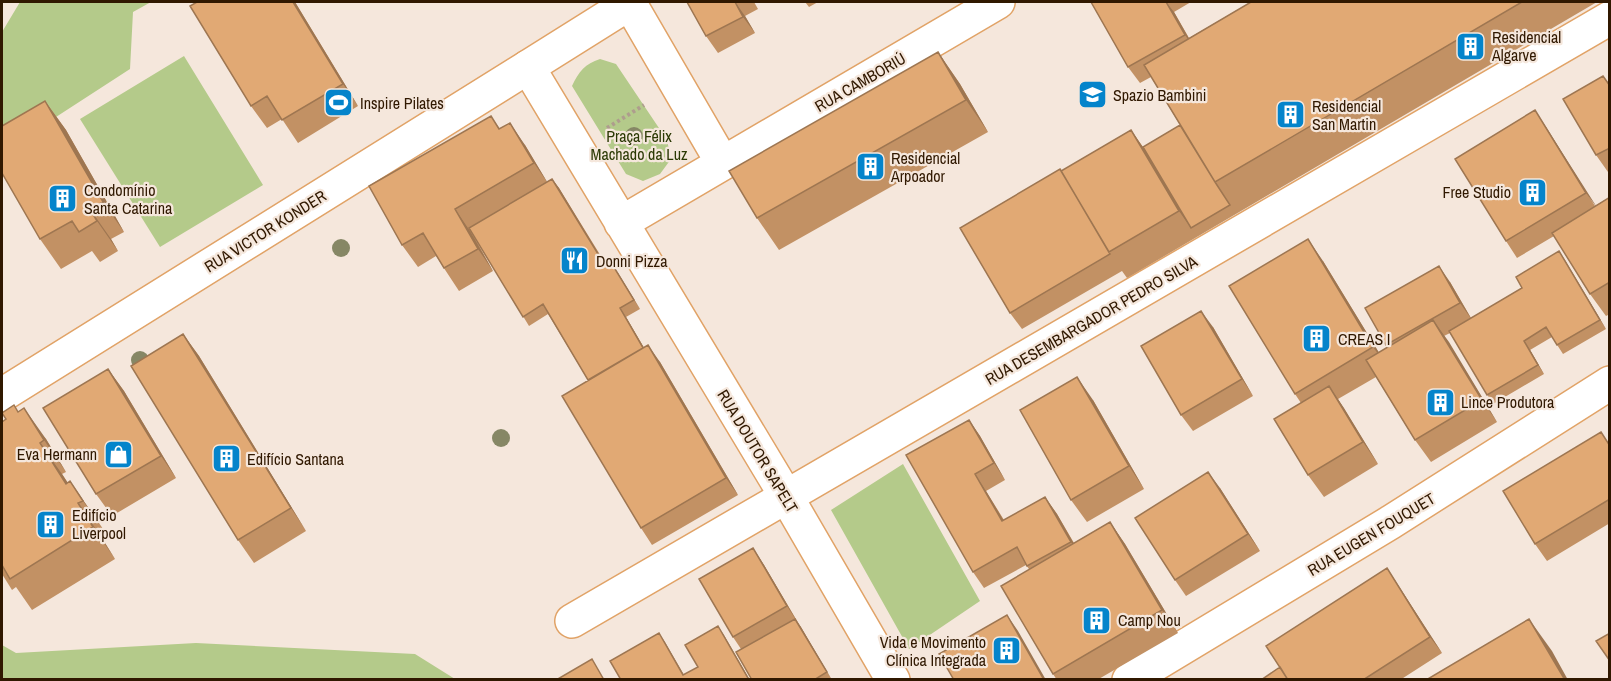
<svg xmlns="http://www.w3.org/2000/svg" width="1611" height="681" font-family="'Archivo Narrow',sans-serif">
<rect width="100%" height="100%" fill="#f5e7dc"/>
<path fill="#b4ca8a" d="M20 2H151L133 12 130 69 2 152V32Z
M184 56 263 185 160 247 80 119Z
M600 59 616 64 667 140 671 159 660 174 643 181 626 174 572 86C579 71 585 64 600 59Z
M903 464 980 601 909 649 831 510Z
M196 643 415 654 455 679H2V645L16 653Z"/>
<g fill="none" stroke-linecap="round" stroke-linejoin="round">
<defs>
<path id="minor" d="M2 395 528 67
M572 621 1610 18
M1129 680 1391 522 1610 383"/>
<path id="tertiary" d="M629 2 722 162
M630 3 528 67 786 496 893 680
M621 223 998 2"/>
</defs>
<use href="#minor" stroke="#e1a367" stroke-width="36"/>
<use href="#tertiary" stroke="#e1a367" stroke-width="36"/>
<path stroke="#ae9d8d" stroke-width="4" stroke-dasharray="3 3" stroke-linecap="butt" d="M607 128 644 105"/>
<use href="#minor" stroke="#fff" stroke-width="33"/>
<use href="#tertiary" stroke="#fff" stroke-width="33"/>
</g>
<g fill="#868765">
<circle cx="634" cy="136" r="9"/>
<circle cx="341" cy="248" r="9"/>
<circle cx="140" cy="360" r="9"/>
<circle cx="501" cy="438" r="9"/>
</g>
<path fill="#c29164" d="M295 2 358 106 298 143 282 119 267 128 251 106Z
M687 2H754L758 9 745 16 755 33 718 53 706 36Z
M805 2H818L809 7Z
M1091 2H1191L1174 12 1189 38 1251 2H1597L1127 278 1122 271 1022 329 1010 313 1062 171 1131 130 1143 147 1180 125 1151 77 1140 83 1128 67Z
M938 52 960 84 988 132 779 250 757 218Z
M1603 76 1610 85V171L1608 172 1596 155Z
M45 101 66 130 124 232 111 239 118 251 100 262 92 251 61 269 40 239Z
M491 116 500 129 525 145 547 182 552 179 559 188 607 266 618 273 640 309 626 317 644 348 660 362 738 495 652 545 641 528 588 380 548 314 529 326 471 231 493 271 459 291 436 256 418 267 402 245Z
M1546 127 1595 206 1610 197V314L1606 316 1590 294 1554 236 1517 258 1506 241Z
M1559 251 1606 329 1563 354 1552 337 1530 350 1544 374 1493 404 1450 333 1444 336 1497 422 1431 462 1415 440 1376 377 1338 399 1378 464 1324 497 1308 475 1301 403 1295 394 1323 261 1379 353 1388 347 1365 308 1450 282 1471 318 1522 288Z
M1213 327 1253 396 1193 431 1181 415Z
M183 334 199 356 306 531 254 563 238 540Z
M108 369 124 391 176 478 112 516 96 494Z
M1093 400 1144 489 1087 522 1071 500Z
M18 411 46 439 66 472 62 474 68 483 70 481 105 532 100 535 115 559 32 610 16 587 12 590 2 574V422Z
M969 420 980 436 1005 480 986 491 1004 520 1045 497 1057 514 1074 543 1110 522 1125 544 1178 633 1097 680H1057L1053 674 1029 569 1026 565 984 588 973 572Z
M1610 445V523L1547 561 1535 544Z
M1220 488 1260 551 1186 596 1175 580Z
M753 548 764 565 832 680H752L741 649 733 637Z
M1387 568 1442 653 1400 680H1261L1280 667Z"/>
<path fill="#9e7651" d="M293 2H295L358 106 343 84Z
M735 2 745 16 755 33 743 17Z
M1166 2 1174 12 1196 51 1185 35Z
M938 52 960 84 988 132 966 100Z
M45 101 66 130 124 232 103 202Z
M1535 110 1546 127 1598 209 1586 193Z
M510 123 525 145 549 185 534 163Z
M1131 130 1149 156 1191 228 1179 211Z
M552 179 559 188 612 276 606 267Z
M90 209 111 239 118 251 97 221Z
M455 209 470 231 493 271 478 249Z
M1308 239 1323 261 1389 369 1373 347Z
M1559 251 1565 260 1606 329 1600 320Z
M612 264 618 273 640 309 634 300Z
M1439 266 1450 282 1472 320 1460 303Z
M620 308 626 317 653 363 647 354Z
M1201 311 1213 327 1253 396 1242 379Z
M1433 320 1449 342 1497 422 1482 400Z
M183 334 199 356 306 531 291 508Z
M1524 341 1530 350 1544 374 1538 365Z
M648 345 660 362 738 495 726 478Z
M108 369 124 391 176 478 161 456Z
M1077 377 1093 400 1144 489 1129 466Z
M1329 386 1344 408 1378 464 1363 442Z
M24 408 46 439 66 472 44 440Z
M969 420 980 436 1005 480 994 463Z
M40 443 62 474 80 502 66 484Z
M1208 472 1220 488 1260 551 1248 534Z
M975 474 986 491 1014 538 1002 521Z
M70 481 92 513 105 532 83 501Z
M1045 497 1057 514 1082 558 1071 542Z
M78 503 100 535 115 559 93 527Z
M1110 522 1125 544 1178 633 1162 610Z
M753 548 764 565 798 623 787 606Z
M1387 568 1442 653 1430 637Z
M1007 615 1018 631 1046 680H1044Z
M795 619 801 627 832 680 827 672Z
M1529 619 1552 651 1568 680H1565Z
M718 626 724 635 750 680H749Z
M659 633 665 642 687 680H686Z"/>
<path fill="#e1a974" stroke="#9e7651" stroke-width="1.5" d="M197 2H293L343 84 282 120 267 96 251 106 190 6Z
M687 2H735L743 17 706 36Z
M1091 2H1166L1185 35 1128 67Z
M1251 2H1522L1215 182 1144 65Z
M938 52 966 100 757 218 729 171Z
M1603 76 1610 86V148L1596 155 1563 99Z
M45 101 103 202 90 209 97 221 79 232 72 221 40 239 2 173V126Z
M1535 110 1586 193 1506 241 1455 159Z
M491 116 499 129 510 123 534 163 455 209 478 249 444 268 423 233 402 245 369 186Z
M1180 125 1215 182 1230 205 1191 228 1143 147Z
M1131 130 1179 211 1109 252 1061 171Z
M1060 169 1110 254 1010 313 960 228Z
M552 179 606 267 612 264 634 300 620 308 643 348 588 380 543 304 523 317 469 228Z
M1610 197V282L1590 294 1552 233Z
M1308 239 1373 347 1295 394 1229 286Z
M1559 251 1600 320 1557 345 1546 327 1524 341 1538 365 1487 395 1449 331 1522 288 1516 277Z
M1439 266 1460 303 1386 345 1365 308Z
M1201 311 1242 379 1181 415 1141 346Z
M1433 320 1482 400 1415 440 1366 360Z
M183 334 291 508 238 540 131 366Z
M648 345 726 478 641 528 562 396Z
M108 369 161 456 96 494 43 408Z
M1077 377 1129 466 1071 500 1020 410Z
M1329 386 1363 442 1308 475 1274 419Z
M14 405 18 412 24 408 44 440 40 443 66 484 70 481 83 501 78 503 93 527 10 579 2 565V422L6 419 2 413Z
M969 420 994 463 975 474 1002 521 1045 497 1071 542 1027 566 1017 547 973 572 906 455Z
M1601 432 1610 446V499L1535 544 1503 491Z
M1208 472 1248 534 1175 580 1135 518Z
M1110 522 1162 610 1053 674 1001 586Z
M753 548 787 606 733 637 699 579Z
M1387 568 1430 637 1363 680H1288L1266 646Z
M1007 615 1044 680H954L939 654Z
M795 619 827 672 814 680H752L736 652Z
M1529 619 1565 680H1426Z
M718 626 749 680H621L610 661 659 633 683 675 698 667 685 645Z
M1610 633V661L1596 641Z
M592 659 604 680H556Z
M1280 667 1288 680H1261Z"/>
<defs>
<symbol id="building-square" viewBox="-11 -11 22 22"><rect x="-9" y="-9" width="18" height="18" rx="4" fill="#0484cb" stroke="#f5e7dc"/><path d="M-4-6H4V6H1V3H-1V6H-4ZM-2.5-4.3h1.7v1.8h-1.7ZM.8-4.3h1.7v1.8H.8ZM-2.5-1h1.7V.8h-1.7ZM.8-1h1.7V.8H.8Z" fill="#fff"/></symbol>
<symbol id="school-square" viewBox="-11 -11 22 22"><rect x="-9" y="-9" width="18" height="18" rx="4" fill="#0484cb" stroke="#f5e7dc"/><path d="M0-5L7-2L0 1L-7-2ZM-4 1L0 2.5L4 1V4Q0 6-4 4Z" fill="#fff"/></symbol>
<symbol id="stadium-square" viewBox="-11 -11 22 22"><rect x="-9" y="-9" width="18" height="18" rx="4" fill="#0484cb" stroke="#f5e7dc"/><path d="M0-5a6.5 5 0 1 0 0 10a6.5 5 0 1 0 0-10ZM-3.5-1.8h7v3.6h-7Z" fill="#fff"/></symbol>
<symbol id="restaurant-square" viewBox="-11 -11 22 22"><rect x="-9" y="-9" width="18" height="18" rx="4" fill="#0484cb" stroke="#f5e7dc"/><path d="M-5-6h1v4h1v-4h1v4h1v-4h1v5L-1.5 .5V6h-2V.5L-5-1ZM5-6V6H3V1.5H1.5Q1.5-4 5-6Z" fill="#fff"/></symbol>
<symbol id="shop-square" viewBox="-11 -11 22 22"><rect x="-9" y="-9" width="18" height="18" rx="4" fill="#0484cb" stroke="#f5e7dc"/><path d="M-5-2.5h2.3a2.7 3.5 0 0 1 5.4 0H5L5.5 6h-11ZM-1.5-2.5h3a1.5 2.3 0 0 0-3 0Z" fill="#fff"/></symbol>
</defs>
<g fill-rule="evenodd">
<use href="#building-square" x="1454" y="30" width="33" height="33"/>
<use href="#school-square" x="1076" y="78" width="33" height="33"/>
<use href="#stadium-square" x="322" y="86" width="33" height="33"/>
<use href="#building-square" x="1274" y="98" width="33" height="33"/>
<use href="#building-square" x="854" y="150" width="33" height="33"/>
<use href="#building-square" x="1516" y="176" width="33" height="33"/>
<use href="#building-square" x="46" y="182" width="33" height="33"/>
<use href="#restaurant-square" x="558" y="244" width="33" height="33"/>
<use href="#building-square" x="1300" y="322" width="33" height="33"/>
<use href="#building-square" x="1424" y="386" width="33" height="33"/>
<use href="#shop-square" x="102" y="438" width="33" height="33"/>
<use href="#building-square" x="210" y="442" width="33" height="33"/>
<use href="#building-square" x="34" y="508" width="33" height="33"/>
<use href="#building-square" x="1080" y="604" width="33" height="33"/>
<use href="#building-square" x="990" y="634" width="33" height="33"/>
</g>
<g text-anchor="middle" stroke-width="4.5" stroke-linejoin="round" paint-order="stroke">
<g font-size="16" fill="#301800" stroke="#f5e7dc" text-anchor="start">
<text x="1492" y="43">Residencial<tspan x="1492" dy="18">Algarve</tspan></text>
<text x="1113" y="101">Spazio Bambini</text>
<text x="360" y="109">Inspire Pilates</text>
<text x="1312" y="112">Residencial<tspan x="1312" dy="18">San Martin</tspan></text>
<text x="891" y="164">Residencial<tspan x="891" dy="18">Arpoador</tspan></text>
<text x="84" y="196">Condomínio<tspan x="84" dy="18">Santa Catarina</tspan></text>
<text x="1511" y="198" text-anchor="end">Free Studio</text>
<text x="596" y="267">Donni Pizza</text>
<text x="1338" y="345">CREAS I</text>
<text x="1461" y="408">Lince Produtora</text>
<text x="97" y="460" text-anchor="end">Eva Hermann</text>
<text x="247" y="465">Edifício Santana</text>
<text x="72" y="521">Edifício<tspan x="72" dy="18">Liverpool</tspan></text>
<text x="1118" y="626">Camp Nou</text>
<text x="986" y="648" text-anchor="end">Vida e Movimento<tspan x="986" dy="18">Clínica Integrada</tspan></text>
</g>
<g font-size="16" fill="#301800" stroke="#f5e7dc">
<text transform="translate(860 82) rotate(-30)" y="6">RUA CAMBORIÚ</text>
<text transform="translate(265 231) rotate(-32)" y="6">RUA VICTOR KONDER</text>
<text transform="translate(1091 320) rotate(-30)" y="6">RUA DESEMBARGADOR PEDRO SILVA</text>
<text transform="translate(758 451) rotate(59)" y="6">RUA DOUTOR SAPELT</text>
<text transform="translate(1371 534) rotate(-31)" y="6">RUA EUGEN FOUQUET</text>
</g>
<g font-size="16" fill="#2b3904" stroke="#f5e7dc">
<text x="639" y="142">Praça Félix<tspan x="639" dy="18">Machado da Luz</tspan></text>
</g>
</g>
<rect width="1611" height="681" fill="none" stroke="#301800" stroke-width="6"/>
</svg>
